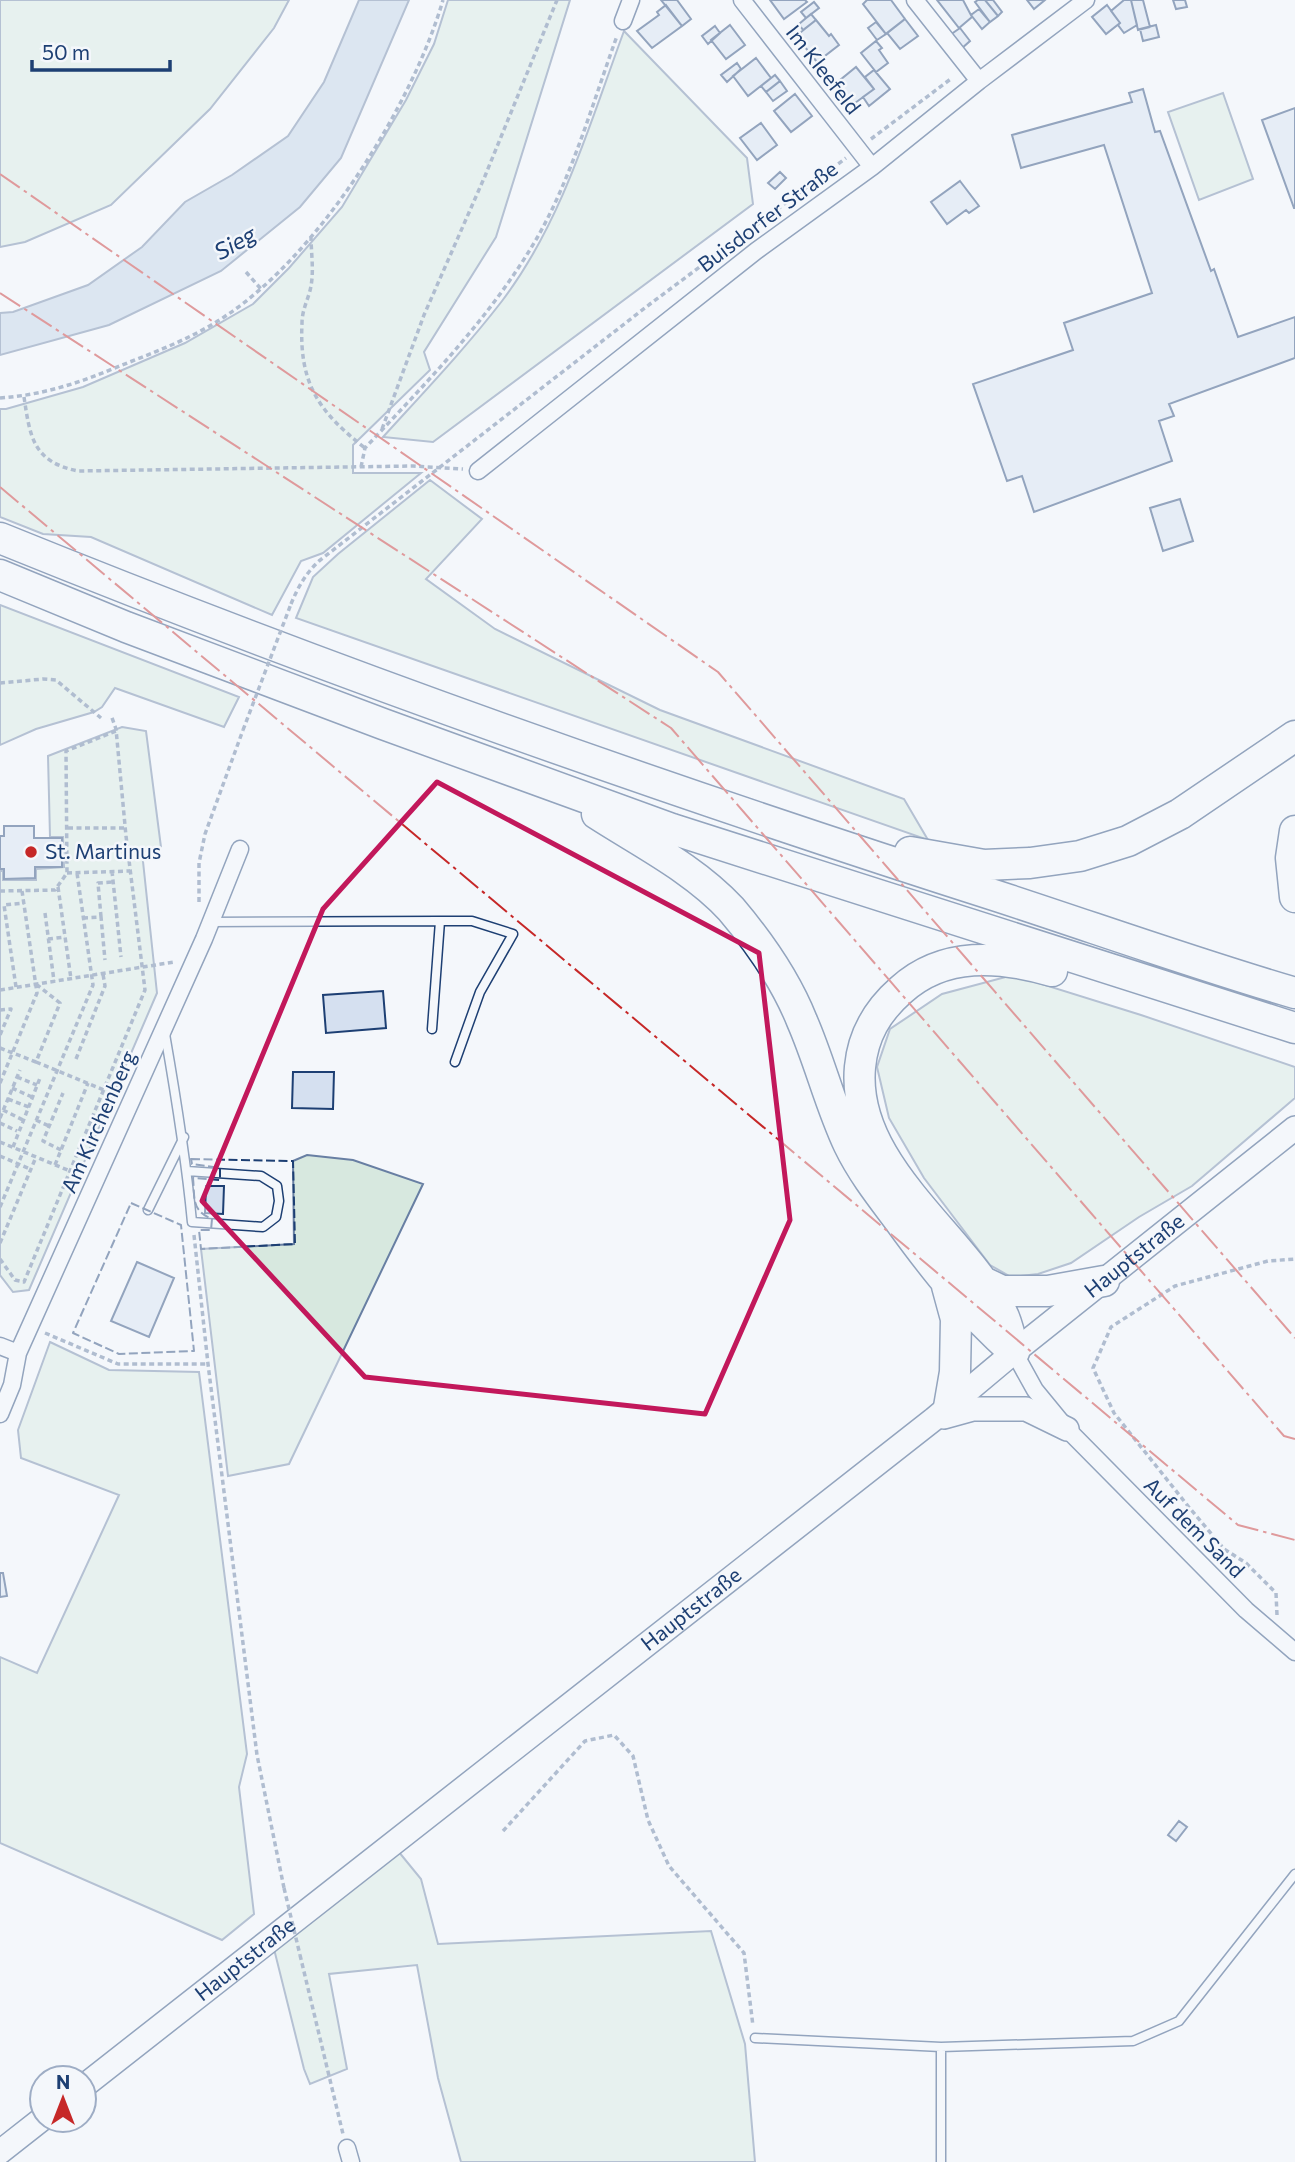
<svg xmlns="http://www.w3.org/2000/svg" width="1295" height="2162" font-family="Commissioner,sans-serif">
<rect width="100%" height="100%" fill="#f4f7fb"/>
<path fill="#d7e8df" stroke="#687fa3" stroke-width="2" d="M0 0H289L274 28 210 109 111 205 25 242 0 247Z
M448 0H570L496 237 424 352 430 370 353 445V473H421L323 553 301 561 272 615 91 537 43 534 0 517V409H6L83 387 185 343 253 304 289 268 342 207 406 100 434 44Z
M624 31 747 158 753 204 433 442 383 437C423 393 465 349 502 301 562 222 590 123 624 31Z
M1223 93 1253 179 1199 200 1168 112Z
M430 480 482 519 426 579 495 629 660 710 904 799 928 840 296 618 313 577 338 554Z
M0 605 239 697 224 727 115 688 102 707 94 712 36 729 0 745Z
M122 727 146 731 161 847 142 852 157 993 29 1290 13 1292 0 1275V871H3V880H36V869L64 867 63 837H50L48 756Z
M1013 975 1141 1015 1295 1067V1098L1192 1186 1139 1217 1071 1263 1038 1274 1011 1277 990 1265 924 1178 889 1118 877 1067 890 1029 942 994Z
M307 1155 353 1160 423 1184 289 1464 228 1476 201 1249 294 1244 293 1161Z
M50 1342 109 1370 199 1372 247 1754 239 1787 254 1914 222 1940 0 1843V1657L37 1673 119 1495 21 1458 18 1430Z
M394 1846 421 1879 438 1944 711 1931 745 2044 755 2162H461L438 2078 417 1965 329 1974 347 2069 310 2084 304 2069 272 1941Z"/>
<path fill="#bed0e5" stroke="#687fa3" stroke-width="2" d="M359 0H409L341 158 300 207 221 271 109 325 0 355V313L13 312 88 285 142 247 185 202 232 175 288 136 324 82Z"/>
<path fill="#d5e0f0" stroke="#1d3f73" stroke-width="2" d="M661 0H677L691 19 682 26Z
M770 0H805L807 2 784 19Z
M867 0H891L905 19 886 34 863 4Z
M937 0H963L972 17 959 28Z
M978 0H985L998 16 990 22 975 2Z
M985 0H993L1002 12 998 16Z
M1027 0H1045L1034 9Z
M1124 0H1131L1137 25 1124 33 1118 25 1120 23 1111 11Z
M1131 0H1143L1150 27 1138 30Z
M1173 0H1185L1187 7 1176 9Z
M814 2 819 8 806 18 801 12Z
M666 5 682 26 652 48 637 31 659 15 657 12Z
M1107 5 1120 23 1106 34 1092 17Z
M979 9 990 22 982 29 971 15Z
M811 14 816 20 803 30 799 24Z
M905 19 918 36 900 49 887 33Z
M816 20 829 36 831 34 839 45 817 62 796 36Z
M876 22 886 34 877 40 868 28Z
M730 25 745 45 726 59 711 40Z
M1156 25 1159 37 1143 41 1140 29Z
M715 26 720 33 708 44 702 36Z
M960 28 970 41 961 49 950 35Z
M876 41 882 48 879 50 888 63 876 72 861 53Z
M756 58 771 78 748 96 733 76Z
M737 63 741 69 727 82 721 75Z
M856 67 874 89 851 106 834 85Z
M874 70 890 89 869 106 863 97 874 89 865 77Z
M775 75 780 81 766 92 761 86Z
M780 81 787 91 773 101 766 92Z
M1143 89 1155 132 1160 131 1211 271 1214 269 1238 337 1295 317V358L1169 404 1174 416 1159 421 1172 461 1034 512 1022 476 1007 481 973 384 1073 350 1064 323 1152 293 1104 145 1021 168 1012 135 1132 102 1129 93Z
M795 94 812 116 791 132 774 111Z
M1295 108V208H1294L1262 120Z
M761 123 777 145 757 160 740 138Z
M780 172 786 178 775 189 768 183Z
M960 181 979 206 969 213 966 210 947 224 931 202Z
M1180 499 1193 541 1163 551 1150 508Z
M4 826H34V838H62V867H35V878L4 879V869H0V836H4Z
M383 991 386 1028 326 1033 323 995Z
M293 1072H334L333 1109 292 1108Z
M206 1186H224L223 1214 205 1213Z
M137 1262 174 1278 149 1337 111 1321Z
M0 1573H3L7 1596 0 1597Z
M1179 1821 1187 1827 1176 1841 1168 1835Z"/>
<g fill="none" stroke-linecap="round" stroke-linejoin="round">
<defs>
<path id="lane" d="M440 921H472L513 934 480 992 455 1062
M210 922 440 921 432 1029
M165 1034C176 1097 186 1159 192 1222L263 1227 276 1217 279 1201 277 1186 261 1176 187 1171
M148 1210 184 1137
M755 2038 941 2047
M941 2162V2047L1133 2041 1179 2021 1295 1874"/>
<path id="street" d="M742 0 872 167
M915 0 979 81
M623 21 631 0
M478 471 756 251 872 167 979 81 1086 0
M0 1346 18 1353
M1014 1352 1035 1390 1067 1429 1246 1610 1295 1652
M0 1414 12 1385 18 1353 204 939 240 849
M347 2148 351 2162"/>
<g id="secondary">
<path d="M944 1417 973 1409H1026L1067 1429"/>
<path id="s1" d="M84 2086 934 1419 1014 1352 1295 1128"/>
<path d="M0 2152 42 2119"/>
</g>
<path id="highway" d="M0 538C328 671 662 789 1000 897 1098 929 1196 964 1295 993
M0 575 126 627 383 724 672 829 1295 1028
M597 814C642 843 694 869 731 909 759 942 786 981 802 1021 820 1062 830 1105 849 1145 862 1172 881 1196 899 1220 936 1271 967 1310 1014 1352
M1295 831 1291 858 1295 897
M910 852 984 865 1030 863 1080 856 1128 841 1180 814 1295 736
M979 1280 1002 1291H1048L1104 1281
M947 1286 956 1319 955 1372 949 1407
M1014 1352C1010 1339 1008 1323 1001 1311 960 1233 851 1164 860 1067 863 1035 877 1011 901 990 944 951 1000 956 1052 971"/>
</defs>
<use href="#lane" stroke="#1d3f73" stroke-width="11"/>
<use href="#street" stroke="#1d3f73" stroke-width="19"/>
<use href="#secondary" stroke="#1d3f73" stroke-width="26"/>
<use href="#highway" stroke="#1d3f73" stroke-width="33"/>
<path stroke="#5e769c" stroke-width="3.5" stroke-dasharray="5 3.5" stroke-linecap="butt" d="M871 139 952 78
M311 236C311 252 314 270 311 286 309 298 302 309 302 323 299 384 319 412 365 448
M246 272 261 289
M24 397C30 437 33 462 78 471L413 466 463 469
M0 398C44 395 82 382 122 365 158 351 195 337 227 315 320 253 412 106 443 0
M382 429 424 315 485 176 557 0
M361 467 365 448C427 382 491 317 537 238 572 177 593 102 617 36
M291 604C298 587 306 573 319 561L650 304 846 158
M0 683 43 679 56 680 101 718
M68 828H125
M112 871 121 957
M67 873 130 871
M58 887 71 979
M0 891 55 890 67 873 66 751 116 731
M199 902V863L205 834 243 730
M45 913 54 981
M101 917 98 883 113 882
M83 918 101 917 105 960
M48 939 65 937
M16 987 4 905 24 903
M0 990 174 962
M0 1010 11 1009 0 1035
M0 1048 36 1062 60 1003 36 984
M76 1059 105 986 103 974
M36 1062 104 1090
M17 1077 37 1085
M0 1083 37 993 22 891
M12 1088 32 1097
M8 1099 29 1107
M3 1110 23 1120
M0 1118 20 1070
M36 1120 49 1126
M0 1123 17 1131
M0 1142 70 1171
M13 1147 40 1078
M61 1150 43 1141 63 1093
M0 1156 30 1169
M55 1165 88 1083
M0 1207 93 985 77 873
M194 1235 208 1364 257 1755 284 1888
M0 1243 36 1157
M0 1259 15 1280 24 1282 145 990 126 836 116 729 111 715
M45 1333 118 1364H208
M1277 1615 1276 1593 1246 1563 1224 1549 1188 1506 1114 1413 1093 1368 1111 1327 1175 1286 1268 1261 1295 1259
M503 1831 585 1741 614 1735 633 1756 648 1820 669 1866 744 1953 753 2026
M300 1955 343 2134"/>
<use href="#lane" stroke="#f4f7fb" stroke-width="8"/>
<use href="#street" stroke="#f4f7fb" stroke-width="16"/>
<use href="#secondary" stroke="#f4f7fb" stroke-width="23"/>
<use href="#highway" stroke="#f4f7fb" stroke-width="30"/>
<path stroke="#5e769c" stroke-width="3.5" stroke-dasharray="5 3.5" stroke-linecap="butt" d="M243 730 291 604
M284 1888 300 1955"/>
<path stroke="#1d3f73" stroke-width="2" stroke-dasharray="9 3.5" stroke-linecap="butt" d="M191 1159 293 1161 295 1244 201 1249 199 1230H211L212 1219C191 1210 195 1199 193 1178L220 1180V1168L192 1164Z
M131 1203 181 1225 194 1351 119 1354 73 1333Z"/>
<path stroke="#c62828" stroke-width="2" stroke-dasharray="24 5 3.5 5" stroke-linecap="butt" d="M0 174 718 672 1295 1338
M0 293 671 728 1284 1436 1295 1439
M0 487 1238 1525 1295 1540"/>
</g>
<path d="M0 0H1295V2162H0ZM437 782 759 953 790 1220 705 1414 365 1377 202 1201 323 909Z" fill="#f4f7fb" fill-opacity=".55" fill-rule="evenodd"/>
<path fill="none" stroke="#c2185b" stroke-width="5" stroke-linejoin="round" d="M437 782 759 953 790 1220 705 1414 365 1377 202 1201 323 909Z"/>
<circle fill="#c62828" stroke="#f4f7fb" stroke-width="2.5" cx="31" cy="852" r="7"/>
<g text-anchor="middle" stroke-width="5" stroke-linejoin="round" paint-order="stroke">
<g font-size="21" fill="#1d3f73" stroke="#f4f7fb">
<text transform="translate(823 70) rotate(52)" y="7">Im Kleefeld</text>
<text transform="translate(768 217) rotate(-37)" y="7">Buisdorfer Straße</text>
<text transform="translate(99 1122) rotate(-66)" y="7">Am Kirchenberg</text>
<text dy="7" stroke="none"><textPath href="#s1" startOffset="1339">Hauptstraße</textPath></text>
<text transform="translate(1194 1528) rotate(45)" y="7">Auf dem Sand</text>
<text dy="7" stroke="none"><textPath href="#s1" startOffset="772">Hauptstraße</textPath></text>
<text dy="7" stroke="none"><textPath href="#s1" startOffset="205">Hauptstraße</textPath></text>
</g>
<g font-size="21" fill="#1d3f73" stroke="#f4f7fb" text-anchor="start">
<text x="45" y="859">St. Martinus</text>
</g>
<g font-size="23" font-style="italic" fill="#1d3f73" stroke="#f4f7fb">
<text transform="translate(235 243) rotate(-30)" y="8">Sieg</text>
</g>
</g>
<g transform="translate(63 2099)"><circle r="33" fill="#f4f7fb" stroke="#9eadc5" stroke-width="2"/>
<path d="M0-5L12 26L0 18L-12 26Z" fill="#c62828"/>
<text y="-10" font-size="19" font-weight="bold" text-anchor="middle" fill="#1d3f73">N</text>
</g>
<path d="M32 60v10h138v-10" fill="none" stroke="#1d3f73" stroke-width="3.5"/>
<text x="42" y="60" font-size="21" fill="#1d3f73" stroke="#f4f7fb" stroke-width="5" paint-order="stroke">50 m</text>
</svg>
